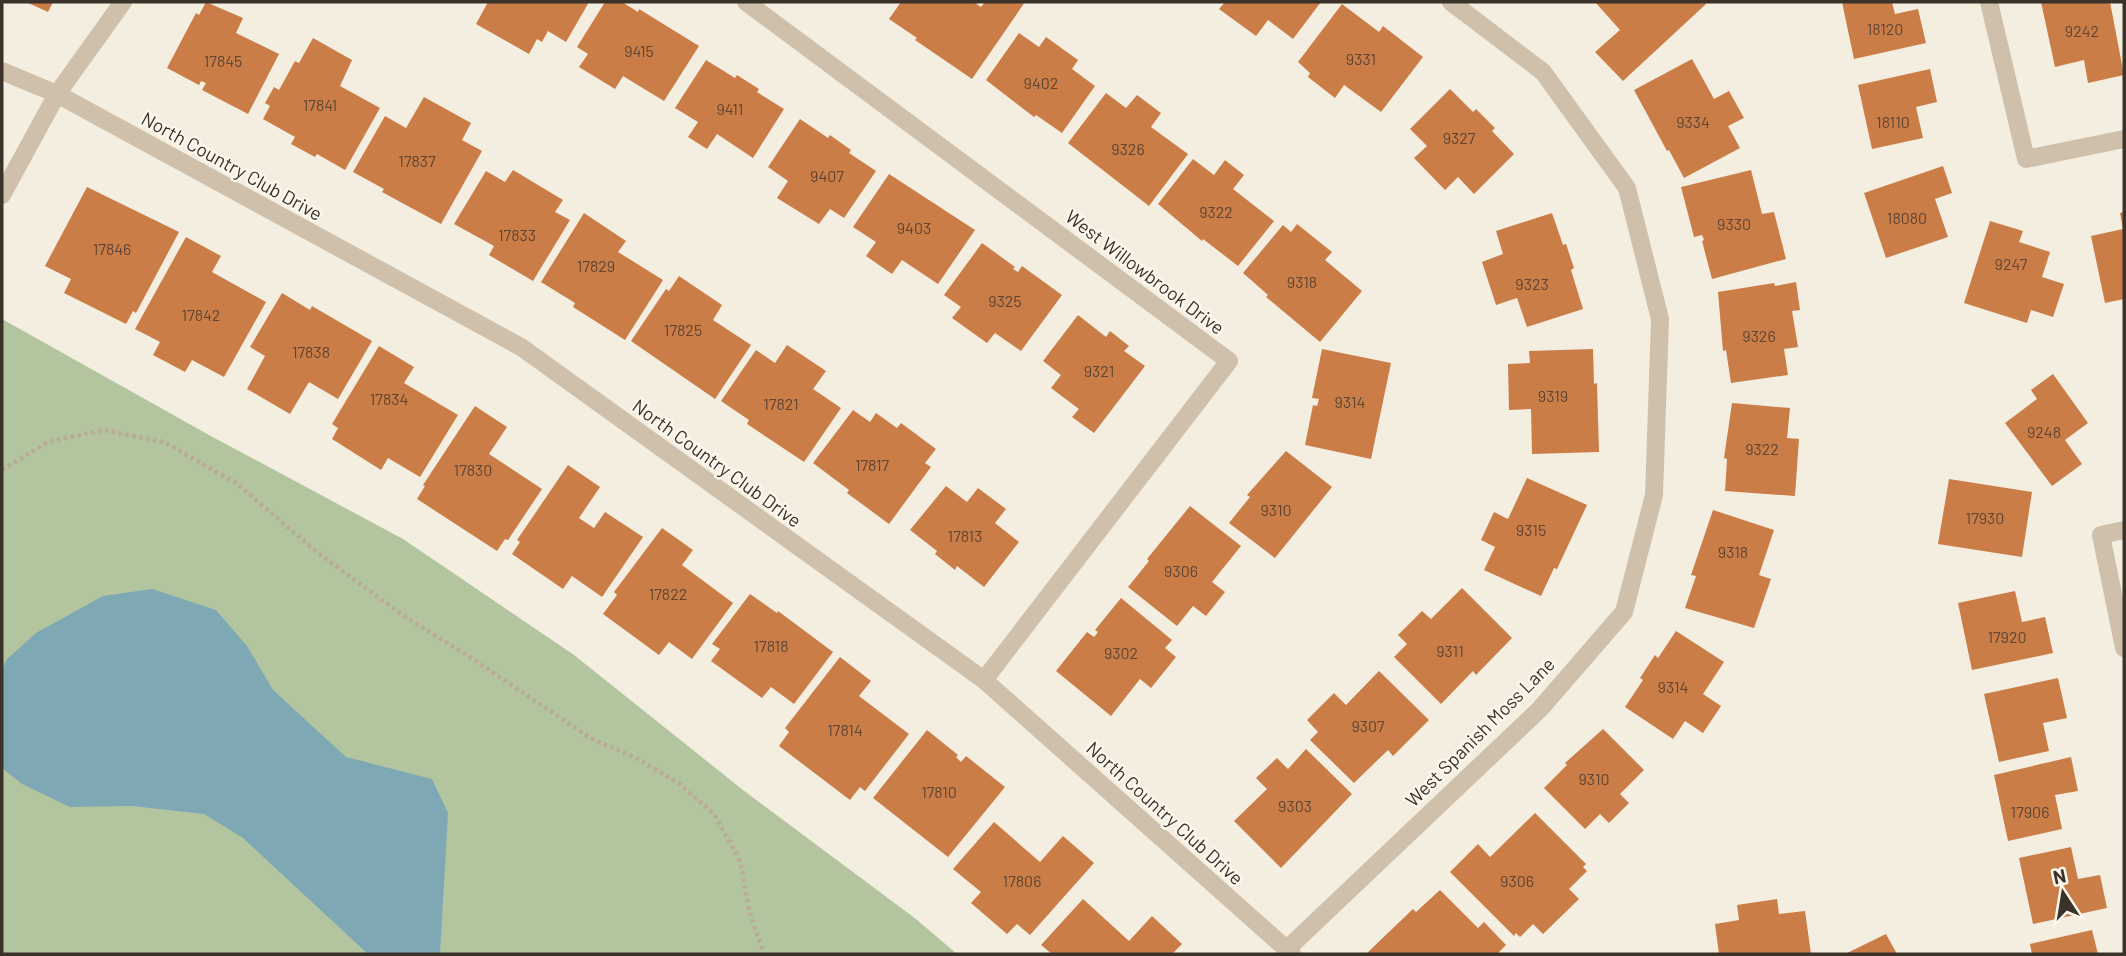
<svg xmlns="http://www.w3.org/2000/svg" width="2126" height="956" font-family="Barlow,sans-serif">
<rect width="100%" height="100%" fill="#f4eee0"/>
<path fill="#b2c59f" d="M2 319 209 435 403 539 574 655 743 790 916 919 957 954H2Z"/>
<path fill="#7ea8b3" d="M152 589 216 610 247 646 273 690 346 757 432 779 448 813 440 954H368L243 838 204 814 132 806 70 807 22 784 2 768V670L6 660 36 633 103 596Z"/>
<path fill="#cb7d48" d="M26 2H53L48 12Z
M206 2 243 18 236 33 279 54 248 114 202 90 206 83 201 81 199 85 167 68 196 13 199 15Z
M488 2H589L566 42 548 31 542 42 537 39 529 54 476 24Z
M605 2H622L638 12 639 9 699 46 664 101 623 76 615 89 579 67 588 54 577 47Z
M901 2H974L981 7 985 2H1025L972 79 915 40 917 38 889 19Z
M1225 2H1321L1293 39 1268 20 1256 36 1219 9Z
M1595 2H1704L1706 4 1623 81 1595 52 1620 30Z
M1842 2H1892L1895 14 1918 9 1926 43 1854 59Z
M2041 2H2110L2124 75 2088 83 2084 60 2055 67Z
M1342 4 1379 32 1383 26 1423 57 1381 112 1344 85 1335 98 1308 77 1310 73 1298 62Z
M1019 33 1039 47 1046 37 1078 60 1072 69 1095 86 1062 133 1036 115 1034 117 986 80Z
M313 38 352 60 340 86 380 108 345 170 317 154 315 157 291 144 295 137 263 119 270 106 265 103 274 87 279 90 295 61 299 63Z
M1692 59 1714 99 1729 91 1744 118 1728 126 1740 148 1684 178 1669 150 1667 151 1634 90Z
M706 60 735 78 737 75 759 89 757 92 784 109 753 158 717 134 707 149 688 137 698 122 675 108Z
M1930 69 1937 102 1916 107 1923 138 1872 149 1858 85Z
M1450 89 1473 112 1476 109 1495 128 1492 131 1514 154 1474 194 1458 177 1445 190 1414 158 1427 146 1410 129Z
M1106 93 1126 108 1137 95 1161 113 1151 127 1188 154 1149 206 1068 143Z
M424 97 471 123 462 140 482 151 441 224 382 192 384 189 353 172 385 116 406 128Z
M800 119 828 138 830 135 851 150 849 153 876 171 844 218 830 209 819 224 777 198 788 181 768 167Z
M1193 159 1214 175 1225 160 1244 175 1233 189 1274 221 1238 266 1203 239 1202 241 1158 204Z
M1943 166 1952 193 1935 199 1948 237 1886 258 1864 193Z
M513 170 563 200 555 212 570 220 533 281 489 255 494 246 454 224 486 171 505 182Z
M1751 170 1762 214 1774 212 1786 259 1712 279 1702 241 1704 240 1702 235 1694 237 1681 187Z
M889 174 975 230 938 284 902 260 892 274 866 256 876 242 853 227Z
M87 187 179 232 136 313 133 311 126 324 64 293 71 279 45 266Z
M2124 212V299L2105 303 2091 236 2123 229 2120 213Z
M584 213 626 241 618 252 663 280 625 340 573 307 575 303 541 282Z
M1552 213 1563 245 1566 244 1574 268 1571 270 1583 309 1527 327 1517 298 1496 305 1482 262 1503 254 1496 231Z
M1990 221 2023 231 2019 242 2050 252 2042 277 2064 284 2053 317 2031 310 2027 323 1964 303Z
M1297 224 1332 252 1325 260 1362 291 1320 342 1266 297 1268 295 1243 273 1283 225 1291 232Z
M186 237 221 256 212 272 266 302 224 377 192 360 185 372 153 355 160 342 135 329Z
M982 243 1015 267 1013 269 1018 272 1022 266 1062 295 1021 351 995 333 987 343 952 318 961 307 944 295Z
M679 276 722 305 713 320 751 345 715 399 631 341 666 289 669 291Z
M1796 282 1800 310 1792 311 1798 347 1784 349 1788 375 1731 383 1726 350 1723 351 1718 292 1774 283 1775 286Z
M282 293 310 310 312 306 372 341 338 399 309 382 290 414 247 389 265 356 250 347Z
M1078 315 1106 337 1110 331 1129 346 1124 351 1145 366 1094 433 1072 417 1079 409 1051 388 1061 375 1043 361Z
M787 345 826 371 813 389 841 408 804 462 747 424 749 420 721 401 756 350 775 363Z
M379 346 414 367 404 383 458 415 420 477 388 458 381 470 332 439 338 428 332 424Z
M1322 349 1391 363 1371 459 1305 445 1313 405 1317 406 1319 399 1312 398Z
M1593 349 1594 384 1597 383 1599 452 1532 454 1531 409 1509 410 1508 364 1530 363 1529 351Z
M2053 374 2088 423 2065 440 2082 464 2052 486 2005 423 2037 399 2031 390Z
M1732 403 1790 408 1787 438 1799 439 1795 496 1725 491 1727 459 1724 458Z
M475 406 507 427 489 454 542 489 508 540 505 539 497 551 417 499 425 486 423 485Z
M853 410 870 422 876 413 897 428 901 423 936 449 925 463 931 467 889 524 847 493 849 490 813 463Z
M1286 451 1332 487 1275 558 1229 523 1250 497 1247 495Z
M568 465 600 487 579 518 594 528 605 512 643 537 602 597 572 576 563 589 512 554 520 542 517 540Z
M1527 478 1587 505 1557 569 1554 568 1541 596 1484 570 1495 547 1481 540 1494 512 1508 519Z
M1949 479 2032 492 2022 557 1938 544Z
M946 486 967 502 978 488 1006 509 995 523 1019 542 984 587 957 566 955 570 935 554 937 551 910 530Z
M1190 506 1241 546 1212 582 1225 592 1206 616 1193 606 1177 626 1128 587 1149 561 1147 559Z
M1713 510 1774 530 1759 575 1771 579 1754 628 1685 608 1696 576 1691 575Z
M662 528 693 550 682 565 733 603 692 659 669 642 659 655 603 614 617 595 614 592Z
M1462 588 1512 638 1476 675 1473 671 1441 704 1394 657 1407 644 1398 635 1422 611 1431 619Z
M2015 591 2022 622 2045 617 2053 653 1972 670 1958 603Z
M750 594 777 613 778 611 833 652 794 704 771 687 762 698 711 661 720 649 712 644Z
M1121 598 1172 640 1165 648 1176 657 1151 688 1140 679 1111 716 1056 671 1087 632 1094 637 1098 632 1095 630Z
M1676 631 1724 662 1703 694 1721 706 1703 733 1685 721 1673 739 1625 707 1643 680 1640 678 1655 655 1658 658Z
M840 657 871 681 859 696 909 734 865 791 860 787 850 800 779 746 789 732 785 728Z
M1379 671 1429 720 1393 756 1388 750 1354 783 1310 740 1318 732 1307 720 1334 693 1346 705Z
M2058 678 2067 718 2043 723 2049 751 1999 762 1984 694Z
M1603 729 1644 770 1620 794 1629 803 1609 823 1600 814 1585 829 1544 788 1567 765 1565 763Z
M927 730 958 755 956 757 961 762 966 756 1005 787 948 857 873 798Z
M1306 749 1352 794 1281 868 1234 821 1267 789 1256 778 1277 758 1288 769Z
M2071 757 2078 791 2055 795 2062 829 2008 841 1994 775Z
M1535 813 1586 864 1583 867 1587 871 1569 889 1579 899 1543 934 1533 924 1520 937 1516 933 1514 936 1450 872 1478 844 1490 857Z
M994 822 1040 862 1063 836 1094 863 1030 935 1017 924 1007 934 971 903 981 892 953 869Z
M2071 847 2078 879 2100 875 2107 908 2033 924 2019 858Z
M1440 890 1478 928 1484 922 1506 945 1497 954H1366L1413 909 1416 912Z
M1083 899 1129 941 1152 916 1182 944 1172 954H1052L1041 945Z
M1777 899 1779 914 1805 911 1811 954H1719L1715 924 1739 920 1737 905Z
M2092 930 2098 954H2032L2030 944Z
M1886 934 1897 954H1845Z"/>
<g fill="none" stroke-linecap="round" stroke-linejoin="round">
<path stroke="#baab95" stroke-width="4.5" stroke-dasharray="3.5 3.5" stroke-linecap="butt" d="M2 470 48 442 103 430 164 442 236 483 318 553 401 614 479 663 590 738 638 759 678 783 714 814 740 861 750 914 764 954"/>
<path stroke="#cec0ab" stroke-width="18" d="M746 2 1229 361 984 680
M1989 2 2026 159 2124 139
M2 71 57 94 521 347 984 680 1292 954
M2 195 57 94 123 2
M2124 530 2101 535 2124 648
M1287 949 1540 709 1624 612 1654 495 1660 319 1627 188 1543 72 1451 2"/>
</g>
<g text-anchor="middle" stroke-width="5" stroke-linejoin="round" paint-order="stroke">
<g font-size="16" fill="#5f4532">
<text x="1885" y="35">18120</text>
<text x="2082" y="37">9242</text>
<text x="639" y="57">9415</text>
<text x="1361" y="65">9331</text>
<text x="223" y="67">17845</text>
<text x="1041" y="89">9402</text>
<text x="320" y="111">17841</text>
<text x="730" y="115">9411</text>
<text x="1693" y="128">9334</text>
<text x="1893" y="128">18110</text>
<text x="1459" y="144">9327</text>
<text x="1128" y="155">9326</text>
<text x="417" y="167">17837</text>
<text x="827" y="182">9407</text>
<text x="1216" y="218">9322</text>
<text x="1907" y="224">18080</text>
<text x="1734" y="230">9330</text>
<text x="914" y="234">9403</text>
<text x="517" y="241">17833</text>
<text x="112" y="255">17846</text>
<text x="2011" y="270">9247</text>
<text x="596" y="272">17829</text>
<text x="1302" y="288">9318</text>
<text x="1532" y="290">9323</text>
<text x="1005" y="307">9325</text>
<text x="201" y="321">17842</text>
<text x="683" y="336">17825</text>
<text x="1759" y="342">9326</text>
<text x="311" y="358">17838</text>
<text x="1099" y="377">9321</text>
<text x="1553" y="402">9319</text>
<text x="389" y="405">17834</text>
<text x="1350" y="408">9314</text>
<text x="781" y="410">17821</text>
<text x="2044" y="438">9248</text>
<text x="1762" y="455">9322</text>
<text x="872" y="471">17817</text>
<text x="473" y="476">17830</text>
<text x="1276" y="516">9310</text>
<text x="1985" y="524">17930</text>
<text x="1531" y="536">9315</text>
<text x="965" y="542">17813</text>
<text x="1733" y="558">9318</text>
<text x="1181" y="577">9306</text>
<text x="668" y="600">17822</text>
<text x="2007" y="643">17920</text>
<text x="771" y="652">17818</text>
<text x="1450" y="657">9311</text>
<text x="1121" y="659">9302</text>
<text x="1673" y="693">9314</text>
<text x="1368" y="732">9307</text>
<text x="845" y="736">17814</text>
<text x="1594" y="785">9310</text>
<text x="939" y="798">17810</text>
<text x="1295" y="812">9303</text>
<text x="2030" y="818">17906</text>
<text x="1022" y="887">17806</text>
<text x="1517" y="887">9306</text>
</g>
<g font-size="19" fill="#3b322a" stroke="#fbf7ed">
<text transform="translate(232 166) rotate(29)" y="7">North Country Club Drive</text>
<text transform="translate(1145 272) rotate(37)" y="7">West Willowbrook Drive</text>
<text transform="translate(717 463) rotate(36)" y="7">North Country Club Drive</text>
<text transform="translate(1480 732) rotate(-45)" y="7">West Spanish Moss Lane</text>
<text transform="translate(1165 813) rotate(42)" y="7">North Country Club Drive</text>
</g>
</g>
<rect width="2126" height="956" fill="none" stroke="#3b322a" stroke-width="7"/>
<g transform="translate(2063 893) rotate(348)" stroke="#fbf7ed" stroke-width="5" paint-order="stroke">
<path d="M0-5L12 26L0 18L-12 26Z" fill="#3b322a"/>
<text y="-10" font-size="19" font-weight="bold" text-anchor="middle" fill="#3b322a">N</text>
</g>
</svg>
